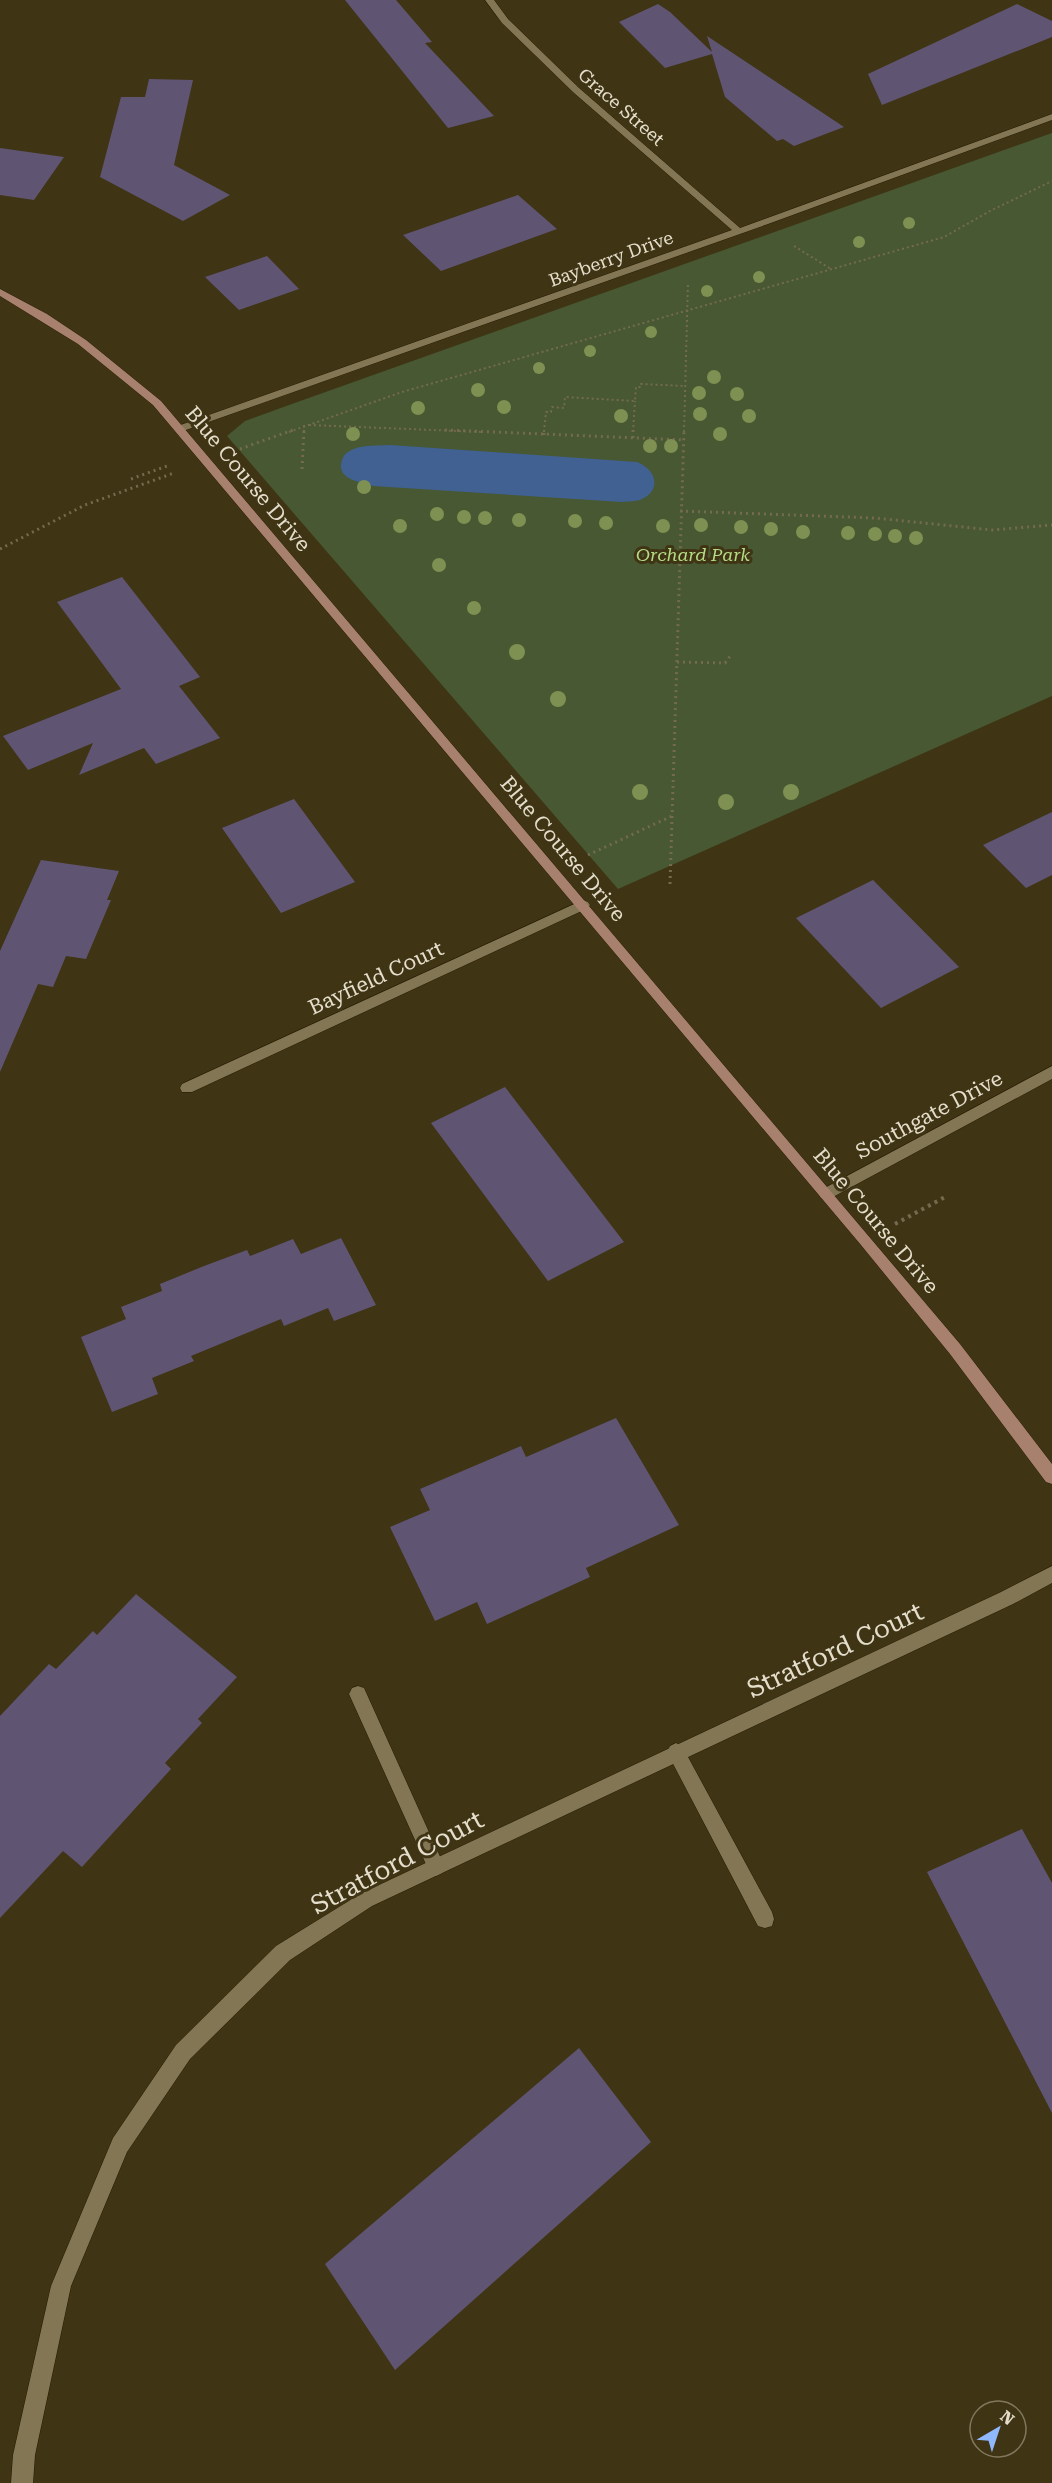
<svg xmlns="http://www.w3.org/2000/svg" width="1052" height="2483" font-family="'Roboto Serif',serif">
<rect width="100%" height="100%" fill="#3f3414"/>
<path fill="#475832" d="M1052 133V696L618 889 227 436 245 421 289 405Z"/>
<path fill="#406192" d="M390 445 637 462C656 469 662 490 642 499 636 502 628 501 622 502L373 486C361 482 339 480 341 464 342 459 344 454 348 452 359 444 377 446 390 445Z"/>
<path fill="#5f5573" d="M345 0H396L432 42 425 43 494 116 448 128Z
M658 4 670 12 712 52 707 36 844 127 794 146 783 139 777 141 725 97 712 54 665 68 619 22Z
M1017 4 1052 21V37L882 105 868 74Z
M149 79 193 80 174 165 230 195 183 221 100 177 121 97H145Z
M0 148 64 157 34 200 0 195Z
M518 195 557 229 441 271 403 235Z
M267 256 299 289 239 310 205 277Z
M122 577 200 677 179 686 220 738 156 764 144 748 79 775 93 743 28 770 3 736 121 689 57 602Z
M294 799 355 882 281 913 222 828Z
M1052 812V875L1026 888 983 845Z
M41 860 119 871 107 900H111L86 959 66 956 53 987 38 984 0 1072V951Z
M873 880 959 967 881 1008 796 918Z
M505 1087 624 1242 548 1281 431 1123Z
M341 1238 376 1305 334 1321 328 1308 284 1326 281 1319 237 1337 191 1356 194 1361 152 1378 158 1394 112 1412 81 1337 126 1319 121 1307 162 1291 160 1284 204 1266 247 1250 250 1256 293 1239 301 1254Z
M616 1418 679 1525 586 1568 590 1577 487 1624 477 1602 435 1621 390 1527 430 1510 420 1489 521 1446 526 1457Z
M136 1594 237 1677 198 1719 202 1723 165 1763 171 1769 82 1867 63 1851 0 1918V1716L49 1664 56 1669 93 1631 97 1635Z
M1022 1829 1052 1883V2113L927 1872Z
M579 2048 651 2142 395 2370 325 2264Z"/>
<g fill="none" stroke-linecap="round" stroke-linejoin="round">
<defs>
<path id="lane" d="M358 1686 364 1688 442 1861 445 1867 442 1873 436 1876 430 1873 349 1694 352 1688Z
M676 1743 682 1746 772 1912 774 1919 772 1926 765 1928 758 1926 670 1758 667 1752 670 1746Z"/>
<path id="street" d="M485 0H494L508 19 579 88 740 228 1052 114V120L768 224 183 431H175V427L732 230 573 92 502 23Z
M583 900 588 902 590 905 588 908 192 1092H182L180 1088 182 1084Z
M1052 1066V1079L831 1198H821L819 1194 821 1190Z
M1052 1566V1583L1013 1604 372 1906 290 1960 190 2059 127 2152 71 2286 35 2455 33 2483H11L13 2455 51 2286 113 2138 176 2045 276 1946 360 1894 1001 1592Z"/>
<path id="secondary" d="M0 289 47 314 86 340 161 401 960 1344 1052 1464V1484L1046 1482 950 1354 861 1245 153 405 78 344 0 296Z"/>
</defs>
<use href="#lane" stroke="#261b00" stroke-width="1"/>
<use href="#street" stroke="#261b00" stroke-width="1"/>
<use href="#secondary" stroke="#261b00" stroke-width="1"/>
<path stroke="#746b4f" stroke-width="2" stroke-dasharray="2 3" stroke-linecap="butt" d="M794 246 831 269
M309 425 482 432
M289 432 402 392 944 237 990 211 1052 181
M304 432V424
M544 432 546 412H551L552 407 564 408 565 397 635 401 636 387H641V384L685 386
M633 432 635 401
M684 432 688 282"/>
<path stroke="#746b4f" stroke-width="3" stroke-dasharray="2 4" stroke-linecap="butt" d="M445 430 684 440
M544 435V430
M633 438V430
M240 449 293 430
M302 469 304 430
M131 479 167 466
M680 511 875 518 992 530 1052 525
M0 549 85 505 174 473
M677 662 725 663 731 655
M588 855 672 816
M670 884 684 430"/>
<path stroke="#746b4f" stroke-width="4" stroke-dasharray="3 4.5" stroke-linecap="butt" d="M895 1224 945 1197"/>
<use href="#lane" fill="#827655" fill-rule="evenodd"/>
<use href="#street" fill="#827655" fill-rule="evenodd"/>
<use href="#secondary" fill="#a8806e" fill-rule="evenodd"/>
</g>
<g fill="#7f9053">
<circle cx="909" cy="223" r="6"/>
<circle cx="859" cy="242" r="6"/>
<circle cx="759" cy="277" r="6"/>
<circle cx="707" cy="291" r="6"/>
<circle cx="651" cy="332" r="6"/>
<circle cx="590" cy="351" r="6"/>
<circle cx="539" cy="368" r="6"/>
<circle cx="714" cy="377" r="7"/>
<circle cx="478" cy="390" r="7"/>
<circle cx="699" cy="393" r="7"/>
<circle cx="737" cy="394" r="7"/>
<circle cx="504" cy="407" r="7"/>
<circle cx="418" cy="408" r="7"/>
<circle cx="700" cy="414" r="7"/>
<circle cx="621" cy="416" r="7"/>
<circle cx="749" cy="416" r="7"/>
<circle cx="353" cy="434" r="7"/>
<circle cx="720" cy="434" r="7"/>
<circle cx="650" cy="446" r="7"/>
<circle cx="671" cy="446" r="7"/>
<circle cx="364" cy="487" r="7"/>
<circle cx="437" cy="514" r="7"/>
<circle cx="464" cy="517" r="7"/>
<circle cx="485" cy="518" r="7"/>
<circle cx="519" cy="520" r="7"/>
<circle cx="575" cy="521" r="7"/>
<circle cx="606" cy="523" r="7"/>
<circle cx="701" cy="525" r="7"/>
<circle cx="400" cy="526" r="7"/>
<circle cx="663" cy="526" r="7"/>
<circle cx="741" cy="527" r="7"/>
<circle cx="771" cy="529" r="7"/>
<circle cx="803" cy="532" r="7"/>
<circle cx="848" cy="533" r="7"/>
<circle cx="875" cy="534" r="7"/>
<circle cx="895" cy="536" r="7"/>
<circle cx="916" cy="538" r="7"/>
<circle cx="439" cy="565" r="7"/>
<circle cx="474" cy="608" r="7"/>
<circle cx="517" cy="652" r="8"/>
<circle cx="558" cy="699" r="8"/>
<circle cx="640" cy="792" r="8"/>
<circle cx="791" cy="792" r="8"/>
<circle cx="726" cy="802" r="8"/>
</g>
<g text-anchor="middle" stroke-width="6" stroke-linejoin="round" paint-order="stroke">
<g font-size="18" fill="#e5decc" stroke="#3f3414">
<text transform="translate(621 107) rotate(41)" y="6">Grace Street</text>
<text transform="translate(611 259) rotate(-20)" y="6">Bayberry Drive</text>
</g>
<g font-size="18" font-style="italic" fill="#b4db87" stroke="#3f3414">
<text x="693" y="561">Orchard Park</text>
</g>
<g font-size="21" fill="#e5decc" stroke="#3f3414">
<text transform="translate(248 479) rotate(50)" y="7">Blue Course Drive</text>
<text transform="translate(563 849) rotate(50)" y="7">Blue Course Drive</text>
<text transform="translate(376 978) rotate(-25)" y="7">Bayfield Court</text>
<text transform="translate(929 1115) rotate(-28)" y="7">Southgate Drive</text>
<text transform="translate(876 1221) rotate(50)" y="7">Blue Course Drive</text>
</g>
<g font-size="26" fill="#e5decc" stroke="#3f3414">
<text transform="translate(835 1650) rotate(-25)" y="9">Stratford Court</text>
<text transform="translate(397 1862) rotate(-28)" y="9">Stratford Court</text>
</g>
</g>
<g transform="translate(998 2429) rotate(39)"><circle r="28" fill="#3f3414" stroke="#81785e" stroke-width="1.5"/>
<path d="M0-4.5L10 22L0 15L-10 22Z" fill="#90b8fd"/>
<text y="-9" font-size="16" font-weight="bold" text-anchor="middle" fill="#e5decc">N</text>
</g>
</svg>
